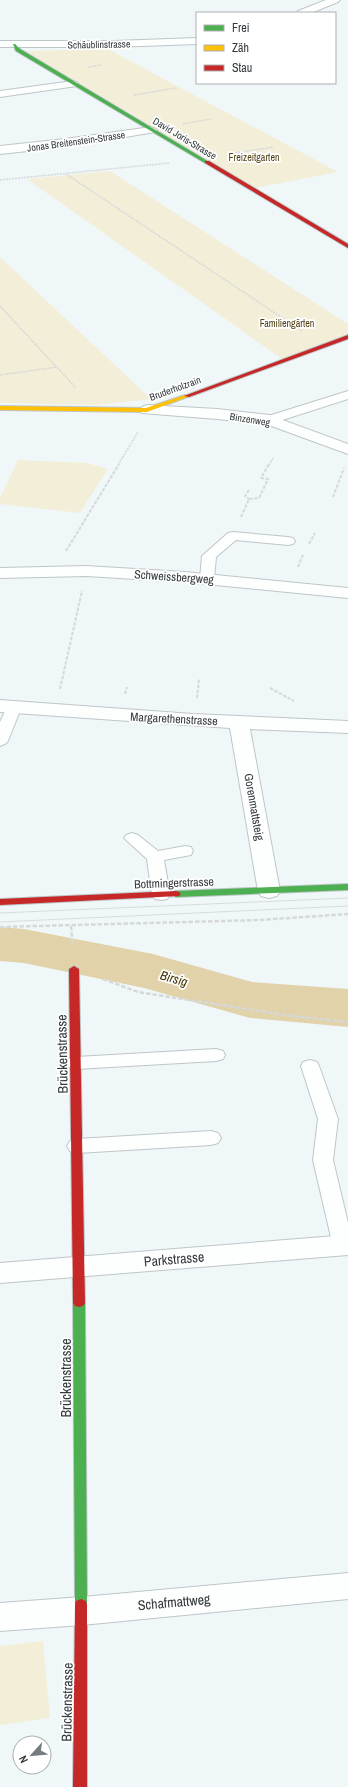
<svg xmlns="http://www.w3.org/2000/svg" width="348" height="1787" font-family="'Archivo Narrow',sans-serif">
<rect width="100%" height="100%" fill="#f0f7f9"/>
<path fill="#f3eed8" d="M108 49 338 172 255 188 25 51Z
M110 171 348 324V337L285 361 27 179Z
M0 257 151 399 97 405 0 403Z
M18 460 87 463 108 469 80 513 0 504V498Z
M43 1641 50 1718 0 1725V1646Z"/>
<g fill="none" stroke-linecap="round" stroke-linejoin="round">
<path fill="#e1d2a9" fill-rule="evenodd" d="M0 927 24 929 153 954 252 982 348 989V1027L250 1018 144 988 24 963 0 961Z"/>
<defs>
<path id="lane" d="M348 391V399L273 423H265L263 420 265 417Z
M233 532 288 537 293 538 295 541 293 544 288 545 236 540 216 557 214 579 212 582H202L200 579 202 556 228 533Z
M13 703 18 705 21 708 8 741 5 744 0 746V722L8 705Z
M132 833 138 835 158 851 185 846 191 847 193 851 191 855 164 860 170 895 167 899 161 900 155 899 152 895 147 859 124 838 126 835Z
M216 1049 223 1051 225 1055 223 1059 216 1061 76 1069 69 1067 67 1063 69 1059 76 1057Z
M310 1060 317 1062 319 1066 338 1119 333 1160 348 1223V1252L343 1253 336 1251 333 1246 313 1160 318 1119 301 1066 303 1062Z
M211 1131 218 1133 221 1138 218 1143 211 1145 77 1153 70 1151 67 1146 70 1141 77 1139Z"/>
<path id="street" d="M326 0H340L338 2 311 13H297L298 11Z
M197 38V44L114 47H0V41H114Z
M73 81 77 82 78 84 77 86 0 97V91Z
M151 127 157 130 155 132 65 147 0 154V146L65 139Z
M147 405 217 409 269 415 348 444V454L266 424 217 419 142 413 139 410 142 407Z
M86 566 185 572 348 588V598L185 582 86 576 0 578V568Z
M0 700 193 714 348 721V733L250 729 280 891 277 896 269 898 261 896 258 891 230 728 0 712Z
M348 1235V1255L0 1283V1263Z
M348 1573V1599L82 1625 0 1631V1603L82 1597Z"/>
<path id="fast" d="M13 44H15L20 49 209 162 205 163 16 51Z
M348 884V890L176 897 171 894 176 891Z
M79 1299 83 1300 85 1303 87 1605 86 1609 81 1611 76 1609 75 1605 73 1303 75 1300Z"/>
<path id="slow" d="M185 395 190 396 147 412 0 410V406L146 408Z"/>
<path id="jam" d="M205 161H209L348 244V248L205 163Z
M348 335V339L189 397 184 396Z
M176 891 179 892 181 894 179 896 0 905V899Z
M74 966 79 969 85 1303 83 1306 79 1307 75 1306 73 1303 69 969Z
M81 1599 86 1601 87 1605V1787H73L75 1605 76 1601Z"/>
</defs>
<use href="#lane" stroke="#bec6c8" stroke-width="2"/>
<use href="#street" stroke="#bec6c8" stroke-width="2"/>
<use href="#fast" stroke="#bec6c8" stroke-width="2"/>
<use href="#slow" stroke="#bec6c8" stroke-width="2"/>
<use href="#jam" stroke="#bec6c8" stroke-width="2"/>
<path stroke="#d6d8d9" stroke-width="1.5" stroke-dasharray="2 1" stroke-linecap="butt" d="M88 67 101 65
M134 95 176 88
M183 124 211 119
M235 153 274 147
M66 174 302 331
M0 180 169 163
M0 306 76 388
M0 375 57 367
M118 465 138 432
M269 465 273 458"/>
<path stroke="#d6d8d9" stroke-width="2" stroke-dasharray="3.5 1.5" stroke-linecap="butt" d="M249 490 245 496 249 499
M333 497 344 468
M241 517 249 499 259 498 268 479 261 478 269 464
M309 544 315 533
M66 551 119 464
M298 567 303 555
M270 688 294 701
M60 689 82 591
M125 694 127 687
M197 698 199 679"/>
<path stroke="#d6d8d9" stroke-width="2.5" stroke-dasharray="4.5 2" stroke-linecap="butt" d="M71 926 73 946
M0 927 259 920 348 914
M103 979 138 992 291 1016 348 1022"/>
<use href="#lane" fill="#fdfefe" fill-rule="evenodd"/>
<use href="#street" fill="#fdfefe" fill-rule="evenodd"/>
<use href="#fast" fill="#4caf50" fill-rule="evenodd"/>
<use href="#slow" fill="#ffc107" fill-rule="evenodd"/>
<use href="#jam" fill="#c62828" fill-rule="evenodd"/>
<path stroke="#d9dbdb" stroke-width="1" d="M0 913 348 898
M0 922 348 906"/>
</g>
<g text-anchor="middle" stroke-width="3.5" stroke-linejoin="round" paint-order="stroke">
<g font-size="10" fill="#323a3d" stroke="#fff">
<text transform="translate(99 44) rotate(-1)" y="4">Schäublinstrasse</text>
<text transform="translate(185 138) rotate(31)" y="4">David Joris-Strasse</text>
<text transform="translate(76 141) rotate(-8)" y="4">Jonas Breitenstein-Strasse</text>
<text transform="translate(175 388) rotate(-20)" y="4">Bruderholzrain</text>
<text transform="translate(250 419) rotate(9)" y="4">Binzenweg</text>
</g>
<g font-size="10" fill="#4f3e0f" stroke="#fff">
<text x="254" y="161">Freizeitgarten</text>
<text x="287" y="327">Familiengärten</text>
</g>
<g font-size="12" fill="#323a3d" stroke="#fff">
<text transform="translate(174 577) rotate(4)" y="4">Schweissbergweg</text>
<text transform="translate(174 719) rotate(3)" y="4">Margarethenstrasse</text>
<text transform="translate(254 807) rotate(80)" y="4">Gorenmattsteig</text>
<text transform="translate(174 883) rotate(-2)" y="4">Bottmingerstrasse</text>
</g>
<g font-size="13" font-style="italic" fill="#413100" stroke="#fff">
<text transform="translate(174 978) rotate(16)" y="5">Birsig</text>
</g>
<g font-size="14" fill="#323a3d" stroke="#fff">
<text transform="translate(62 1054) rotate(-91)" y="5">Brückenstrasse</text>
<text transform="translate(174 1259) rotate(-5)" y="5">Parkstrasse</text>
<text transform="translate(66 1378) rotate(-90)" y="5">Brückenstrasse</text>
<text transform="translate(174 1602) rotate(-5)" y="5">Schafmattweg</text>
<text transform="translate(67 1702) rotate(-89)" y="5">Brückenstrasse</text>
</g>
</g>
<rect x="196" y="12" width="140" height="72" fill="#ffffff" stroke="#adb0b1"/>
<rect x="204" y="25" width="20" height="6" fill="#4caf50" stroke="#adb0b1"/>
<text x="232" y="32" font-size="12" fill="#323a3d">Frei</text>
<rect x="204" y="45" width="20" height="6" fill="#ffc107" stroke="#adb0b1"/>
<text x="232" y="52" font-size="12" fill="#323a3d">Zäh</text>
<rect x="204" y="65" width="20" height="6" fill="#c62828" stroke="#adb0b1"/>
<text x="232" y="72" font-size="12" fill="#323a3d">Stau</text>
<g transform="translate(32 1755) rotate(243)"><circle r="19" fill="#ffffff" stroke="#adb0b1"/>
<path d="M0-3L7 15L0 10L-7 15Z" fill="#747c7f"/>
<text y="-6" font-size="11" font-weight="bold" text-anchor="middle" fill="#323a3d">N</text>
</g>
</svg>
